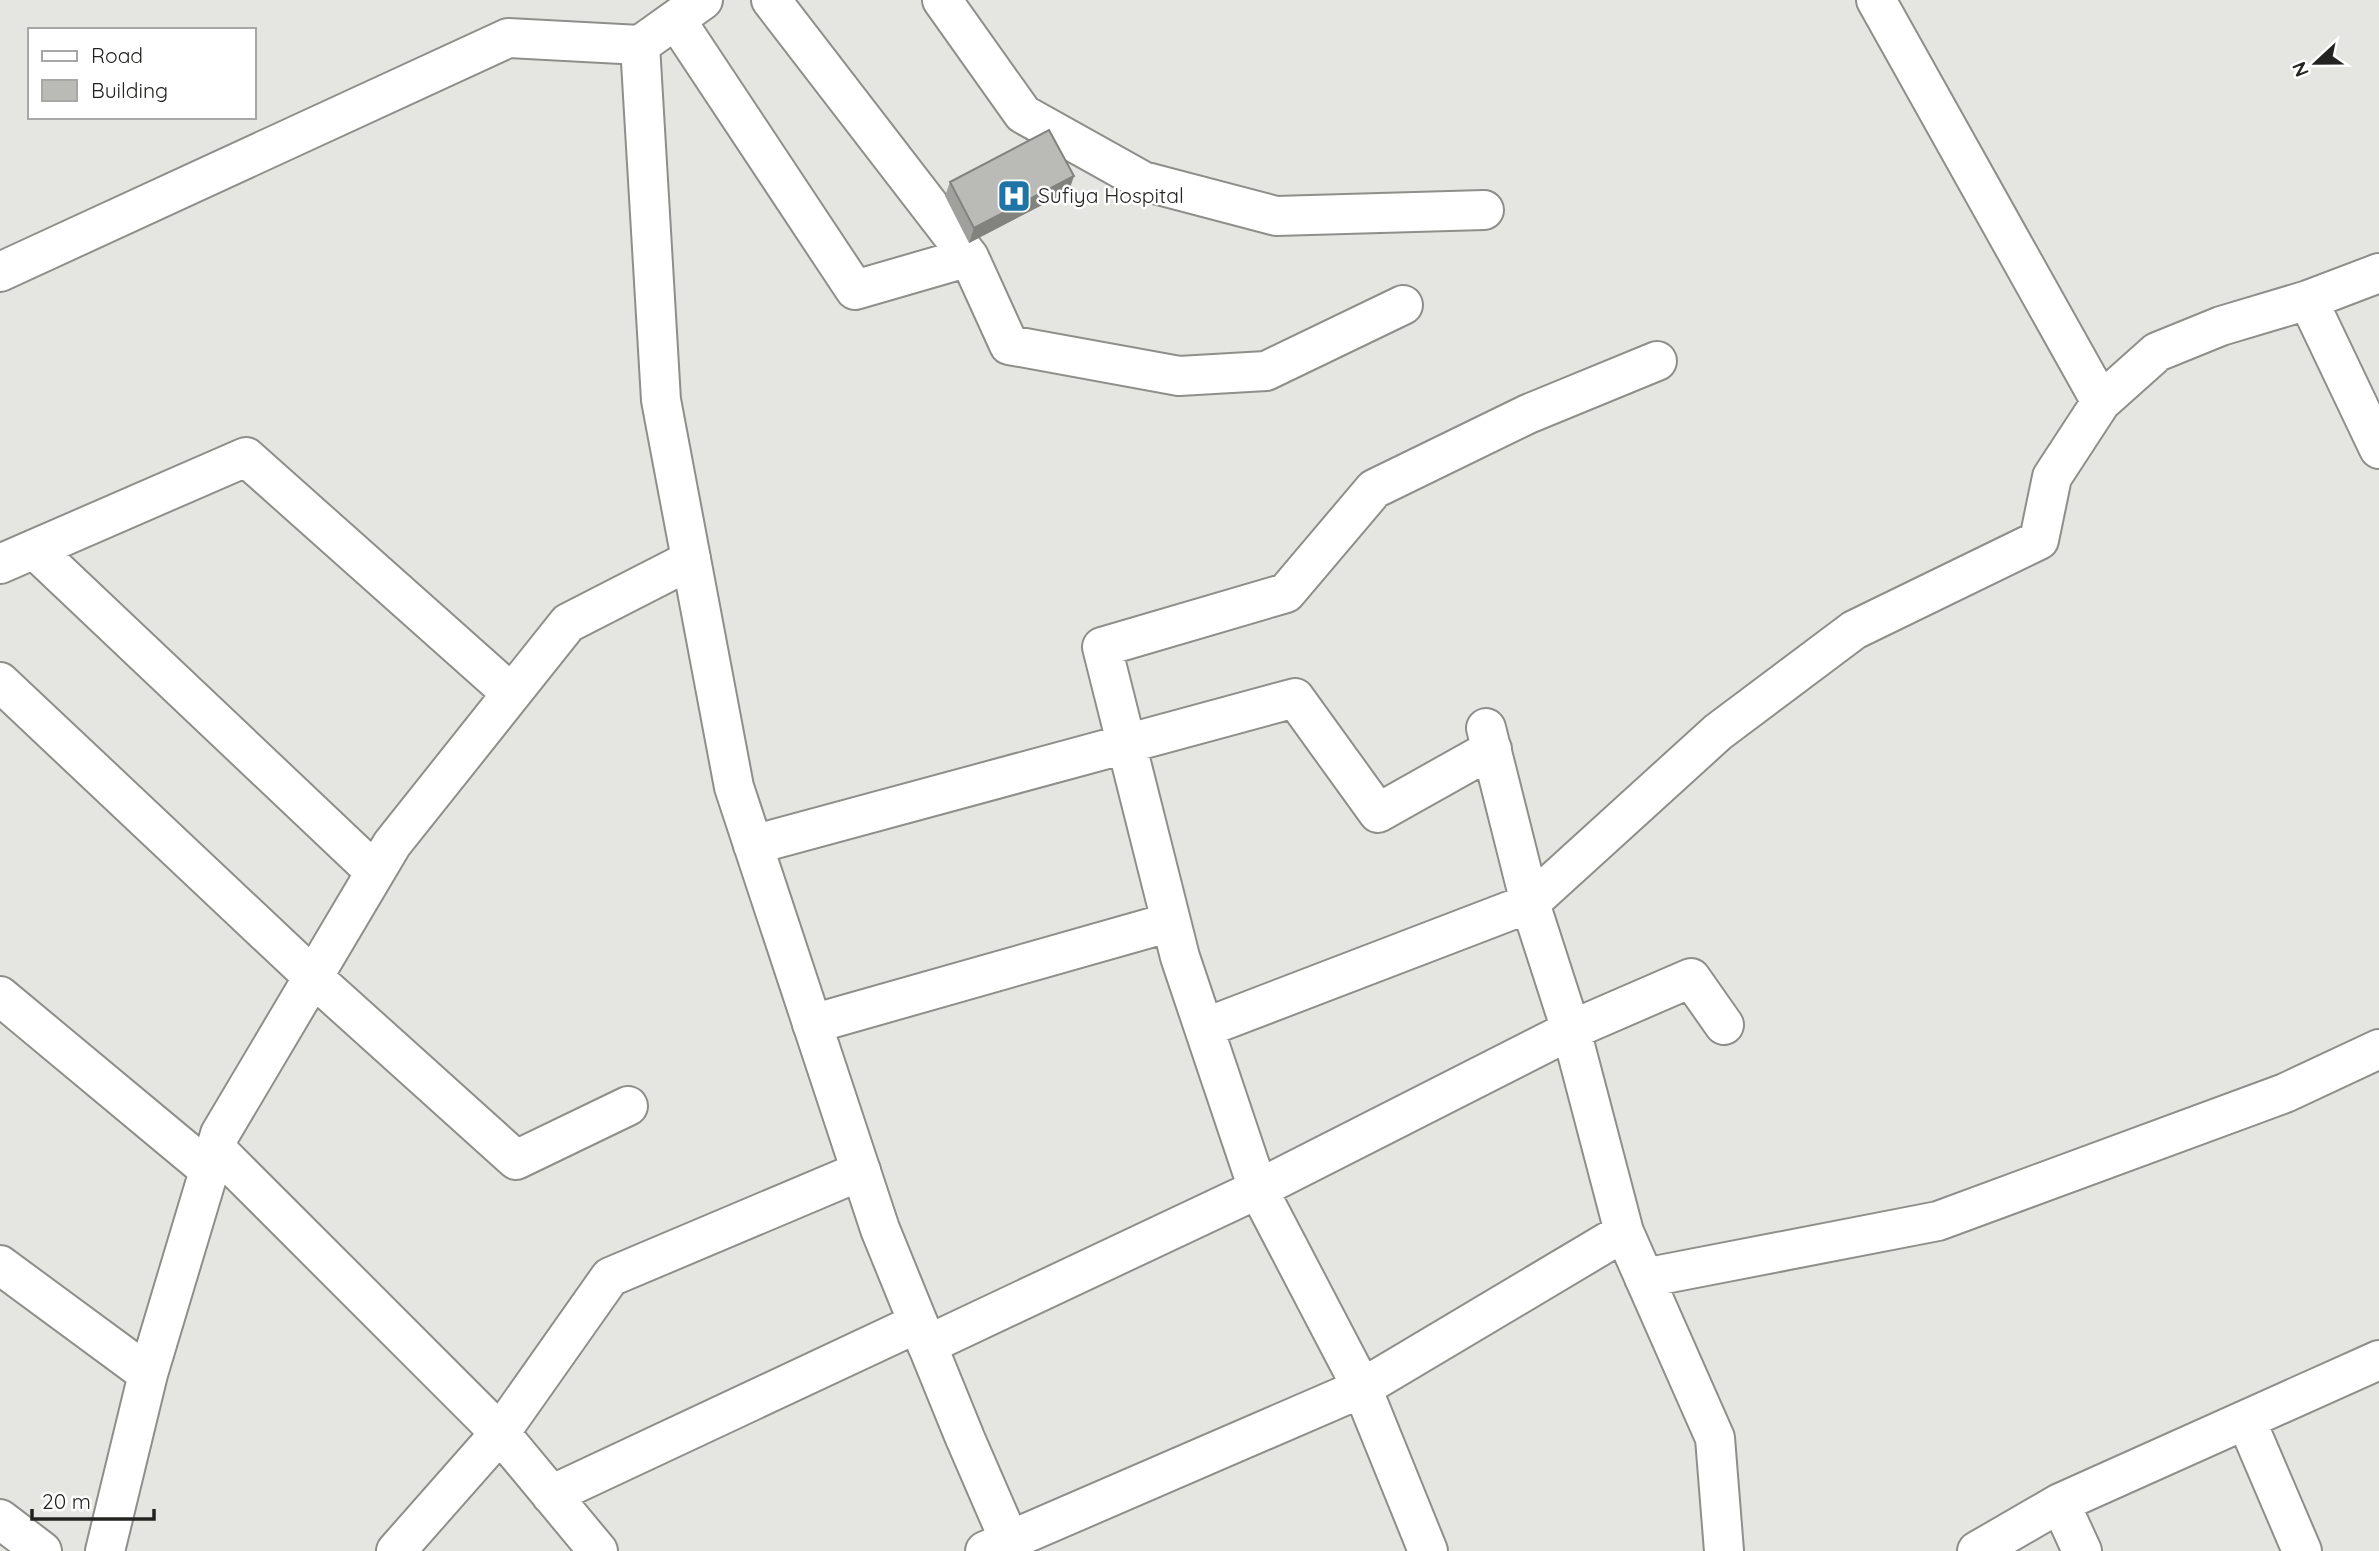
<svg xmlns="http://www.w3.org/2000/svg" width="2379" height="1551" font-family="Quicksand,sans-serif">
<rect width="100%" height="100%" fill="#e5e6e1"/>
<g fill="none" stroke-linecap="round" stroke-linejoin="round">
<defs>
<path id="minor" d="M771 0 969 257
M942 0 1023 114 1143 181 1276 216 1484 210
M1876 0 2101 402
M676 20 855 290 969 257 1009 345 1179 376 1266 371 1403 305
M0 272 508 38 640 45
M2308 300 2379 449
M34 549 375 872
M0 564 246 457 511 693
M0 682 313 977 516 1160 628 1106
M1486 728 1530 903 1571 1030 1624 1232 1715 1438 1724 1551
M753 845 1295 698 1378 813 1492 749
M0 996 209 1170
M812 1024 1171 922
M1204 1028 1530 903 1718 732 1854 630 2039 540 2052 477 2101 402 2157 352 2221 326 2308 300 2379 273
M216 1149 500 1433 598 1551
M0 1265 148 1374
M1644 1278 1938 1221 2285 1093 2379 1049
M927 1345 1258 1189 1571 1030 1691 978 1724 1025
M2246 1420 2302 1551
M551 1495 918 1323
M2060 1503 2082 1551
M0 1519 42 1551
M105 1551 148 1374 220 1134 392 844 568 623 691 560
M396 1551 500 1433 610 1277 861 1171
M985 1551 1362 1388 1624 1232
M1428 1551 1362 1388 1258 1189 1180 957 1102 647 1286 593 1374 489 1528 414 1657 361
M1977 1551 2060 1503 2379 1360"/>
<path id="tertiary" d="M703 0 640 45 661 400 734 787 880 1229 965 1438 1014 1551"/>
</defs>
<use href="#minor" stroke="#8e8e8a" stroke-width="42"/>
<use href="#tertiary" stroke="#8e8e8a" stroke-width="42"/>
<use href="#minor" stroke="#fff" stroke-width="38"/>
<use href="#tertiary" stroke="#fff" stroke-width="38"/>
</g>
<path fill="#a0a09d" d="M950 182 1069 191 969 243 945 196Z"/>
<path fill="#82827f" d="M1074 176 1069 191 969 243 974 228Z"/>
<path fill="#babab6" stroke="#82827f" stroke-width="2" d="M1049 130 1074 176 974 228 950 182Z"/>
<defs>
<symbol id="hospital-square" viewBox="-11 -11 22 22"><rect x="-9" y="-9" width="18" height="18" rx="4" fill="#1f74a5" stroke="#fff"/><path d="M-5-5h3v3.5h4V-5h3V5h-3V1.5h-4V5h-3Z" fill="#fff"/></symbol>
</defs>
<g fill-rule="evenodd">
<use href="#hospital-square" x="995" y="177" width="38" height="38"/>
</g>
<g text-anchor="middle" stroke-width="5" stroke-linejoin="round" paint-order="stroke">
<g font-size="21" fill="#232321" stroke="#fff" text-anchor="start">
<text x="1038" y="203">Sufiya Hospital</text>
</g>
</g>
<rect x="28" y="28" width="228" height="91" fill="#ffffff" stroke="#a7a7a6" stroke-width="2"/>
<rect x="42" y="51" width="35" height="10" fill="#ffffff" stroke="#a7a7a6" stroke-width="2"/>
<text x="91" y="63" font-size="21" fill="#232321">Road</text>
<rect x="42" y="80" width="35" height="21" fill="#babab6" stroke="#a7a7a6" stroke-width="2"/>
<text x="91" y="98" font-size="21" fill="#232321">Building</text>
<g transform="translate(2316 63) rotate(248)" stroke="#ffffff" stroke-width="5" paint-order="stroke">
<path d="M0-5L12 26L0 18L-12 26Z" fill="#232321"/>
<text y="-10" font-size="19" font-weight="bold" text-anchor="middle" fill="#232321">N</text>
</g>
<path d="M32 1509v10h122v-10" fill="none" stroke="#232321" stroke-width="3.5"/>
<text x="42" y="1509" font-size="21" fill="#232321" stroke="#ffffff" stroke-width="5" paint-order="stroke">20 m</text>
</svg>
